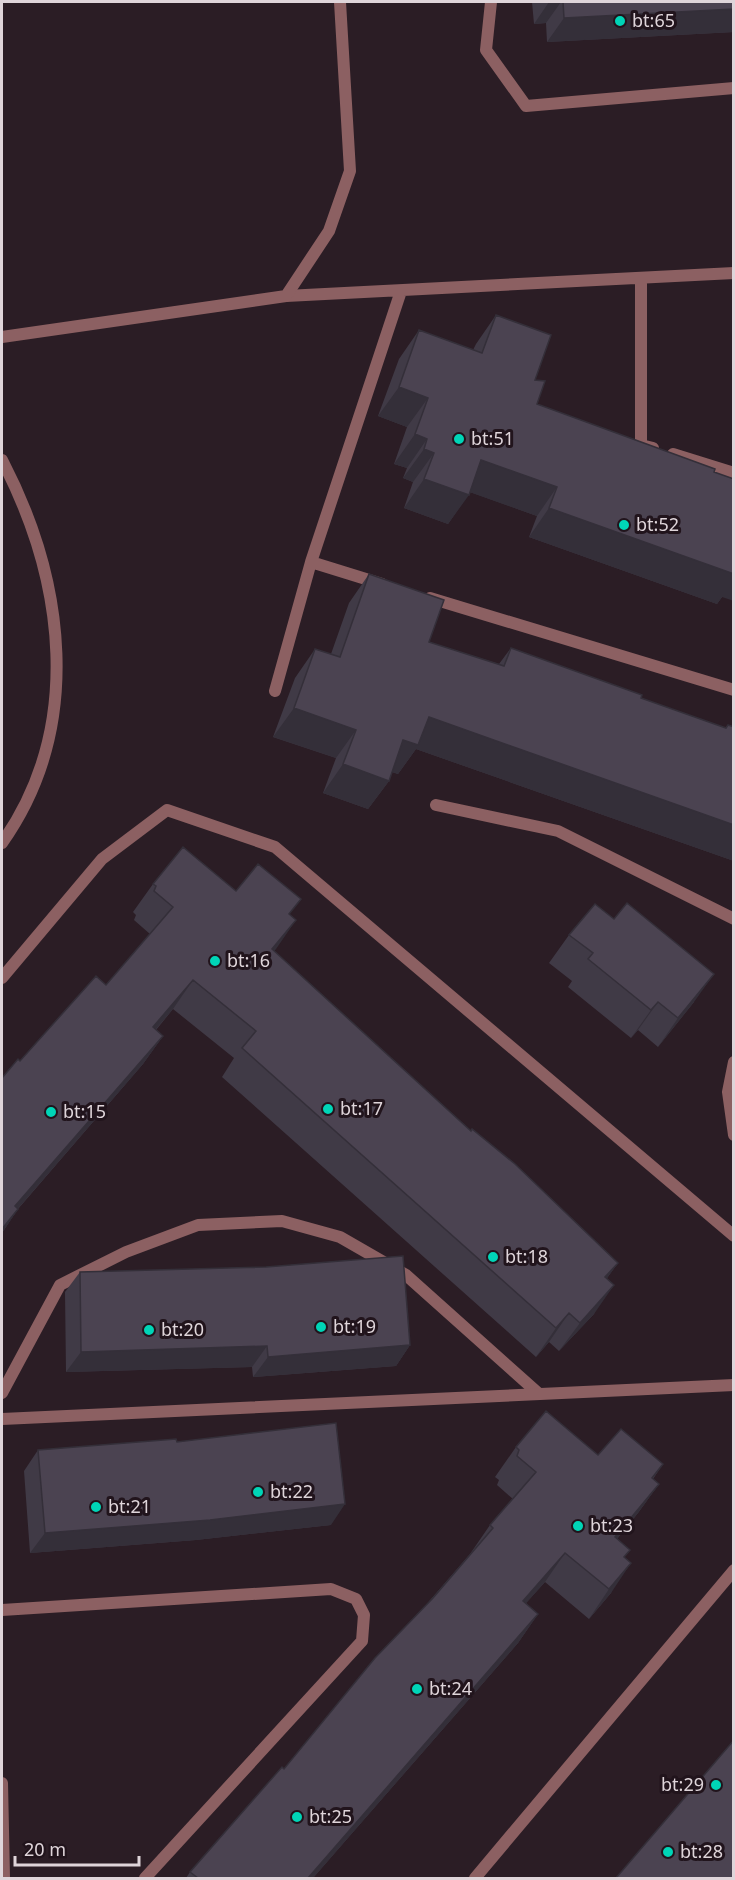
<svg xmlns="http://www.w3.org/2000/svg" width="735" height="1880" font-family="'Noto Sans',sans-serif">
<rect width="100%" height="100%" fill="#2b1d25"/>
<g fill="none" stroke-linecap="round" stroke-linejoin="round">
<path stroke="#8c6062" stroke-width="12" d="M491 2 486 50 526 106 734 88
M641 279V445L653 448
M286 296 734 273
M673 454 734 473
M311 562 382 584
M430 598 734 690
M275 691 311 562 401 291
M436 805 558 831 734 919
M734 1062 728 1092 734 1135
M2 1393 60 1285 126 1252 198 1225 282 1221 340 1237 406 1275 538 1393
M2 1610 331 1589 356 1599 364 1615 362 1641 145 1878
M475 1878 734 1570"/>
<path stroke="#8c6062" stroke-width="12" d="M2 978 102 859 167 810 275 847 734 1236
M2 1419 734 1385
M2 1783 4 1878"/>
<path stroke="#8c6062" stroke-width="12" d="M2 337 286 296 329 231 350 171 340 2
M2 460C65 581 84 727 2 843"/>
</g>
<path fill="#403a46" d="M532 2H734V32L547 42 546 23 534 24Z
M496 315 535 380 537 404 714 472 722 597 717 604 529 537 537 516 470 492 448 524 404 508 413 482 403 478 407 468 394 464 407 427 378 416 399 359 419 330 473 350 476 344Z
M369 574 429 642 499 664 511 648 641 698 725 728 728 725 734 727V861L416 749 398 774 392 772 389 781 368 809 323 793 336 758 273 737 295 678 315 649 331 654 349 603Z
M153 884 236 891 290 915 274 951 471 1131 618 1263 607 1278 594 1314 559 1351 549 1342 536 1357 222 1077 234 1058 173 1009 156 1030 163 1036 143 1064 18 1209 2 1233V1078L106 985 150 934 134 920 136 915 133 912Z
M569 935 694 1002 658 1047 638 1030 631 1038 568 987 572 981 549 963Z
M80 1272 410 1345 396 1366 253 1377 252 1367 66 1372 65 1292Z
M177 1442 331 1525 196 1540 30 1553 24 1471 38 1450Z
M516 1447 598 1455 663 1464 653 1479 659 1484 638 1513 617 1539 625 1558 611 1593 589 1619 545 1582 526 1603 538 1614 518 1643 313 1878H186L190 1872 284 1769 470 1554 490 1525 513 1499 497 1485 499 1480 495 1477Z"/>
<path fill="#342f39" d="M549 2H561L546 23 534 24Z
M734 9V32L547 42 564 18Z
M399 387 428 398 407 427 378 416Z
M415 434 427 439 407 468 394 464Z
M424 449 434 453 413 482 403 478Z
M481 460 557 487 537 516 461 489Z
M424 479 469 495 448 524 404 508Z
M549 508 734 574V601L722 597 717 604 529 537Z
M294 708 356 730 336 758 273 737Z
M429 717 734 825V861L416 749 398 774 383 769 403 740Z
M343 764 389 781 368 809 323 793Z
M296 920 276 949 252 978 272 949Z
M714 974 694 1002 658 1047 678 1018Z
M193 980 173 1009 133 1056 153 1027Z
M658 1002 638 1030 631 1038 651 1010Z
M163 1036 143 1064 2 1227 15 1206Z
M18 1209 2 1233V1229Z
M618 1263 597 1292 605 1277Z
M614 1285 594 1314 559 1351 580 1323Z
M569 1313 549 1342 536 1357 556 1328Z
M410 1345 396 1366 253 1377 268 1357Z
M267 1346 252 1367 66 1372 81 1352Z
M659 1484 638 1513 594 1567 615 1537Z
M345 1504 331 1525 196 1540 30 1553 45 1533Z
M565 1553 545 1582 502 1630 523 1601Z
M631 1563 611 1593 589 1619 609 1589Z
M538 1614 518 1643 313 1878H308Z"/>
<path fill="#4b4351" stroke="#342f39" stroke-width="1.5" d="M563 2H734V9L564 18Z
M496 315 551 335 535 380 545 381 537 404 715 469 714 472 734 479V574L549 508 557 487 481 460 469 495 424 479 434 453 424 449 427 439 415 434 428 398 399 387 419 330 482 353Z
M369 574 444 600 429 642 504 666 511 648 642 695 641 698 726 728 728 725 734 727V825L429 717 418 745 403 740 389 781 343 764 356 730 294 708 315 649 340 657Z
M183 847 236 891 258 864 301 899 289 914 296 920 272 949 471 1131 472 1129 515 1164 618 1263 605 1277 614 1285 580 1323 569 1313 556 1328 242 1048 256 1031 193 980 153 1027 163 1036 15 1206 18 1209 2 1229V1078L18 1059 20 1061 96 976 106 985 173 907 154 891 156 886 153 884Z
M627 903 714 974 678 1018 658 1002 651 1010 588 959 593 953 569 935 595 904 614 919Z
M403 1256 410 1345 268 1357 267 1346 81 1352 80 1272 266 1267Z
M546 1411 598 1455 621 1429 663 1464 652 1478 659 1484 615 1537 630 1550 624 1557 631 1563 609 1589 565 1553 523 1601 538 1614 308 1878H198L190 1872 282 1767 284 1769 375 1658 433 1598 493 1528 490 1525 536 1472 517 1456 519 1450 516 1447Z
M336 1423 345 1504 210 1520 45 1533 38 1450 176 1439 177 1442Z
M734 1740V1878H616Z"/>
<g fill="#00d5b7" stroke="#21141c" stroke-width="2">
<circle cx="620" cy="21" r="6"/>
<circle cx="459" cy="439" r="6"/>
<circle cx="624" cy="525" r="6"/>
<circle cx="215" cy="961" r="6"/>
<circle cx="328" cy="1109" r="6"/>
<circle cx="51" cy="1112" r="6"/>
<circle cx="493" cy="1257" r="6"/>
<circle cx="321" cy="1327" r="6"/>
<circle cx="149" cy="1330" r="6"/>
<circle cx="258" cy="1492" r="6"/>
<circle cx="96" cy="1507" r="6"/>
<circle cx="578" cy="1526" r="6"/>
<circle cx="417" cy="1689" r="6"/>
<circle cx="716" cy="1785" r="6"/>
<circle cx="297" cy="1817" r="6"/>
<circle cx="668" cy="1852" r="6"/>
</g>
<g text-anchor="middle" stroke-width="6" stroke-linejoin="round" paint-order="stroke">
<g font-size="18" fill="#dfd5da" stroke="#21141c" text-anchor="start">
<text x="632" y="27">bt:65</text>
<text x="471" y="445">bt:51</text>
<text x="636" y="531">bt:52</text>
<text x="227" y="967">bt:16</text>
<text x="340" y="1115">bt:17</text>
<text x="63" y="1118">bt:15</text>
<text x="505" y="1263">bt:18</text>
<text x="333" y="1333">bt:19</text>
<text x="161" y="1336">bt:20</text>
<text x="270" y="1498">bt:22</text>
<text x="108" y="1513">bt:21</text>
<text x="590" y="1532">bt:23</text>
<text x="429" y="1695">bt:24</text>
<text x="704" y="1791" text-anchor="end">bt:29</text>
<text x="309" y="1823">bt:25</text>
<text x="680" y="1858">bt:28</text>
</g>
</g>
<rect width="735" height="1880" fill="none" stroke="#dfd5da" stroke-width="6"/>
<path d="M15 1856v9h124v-9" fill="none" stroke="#dfd5da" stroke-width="3"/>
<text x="24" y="1856" font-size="18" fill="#dfd5da" stroke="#21141c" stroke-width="4.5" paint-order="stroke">20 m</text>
</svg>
